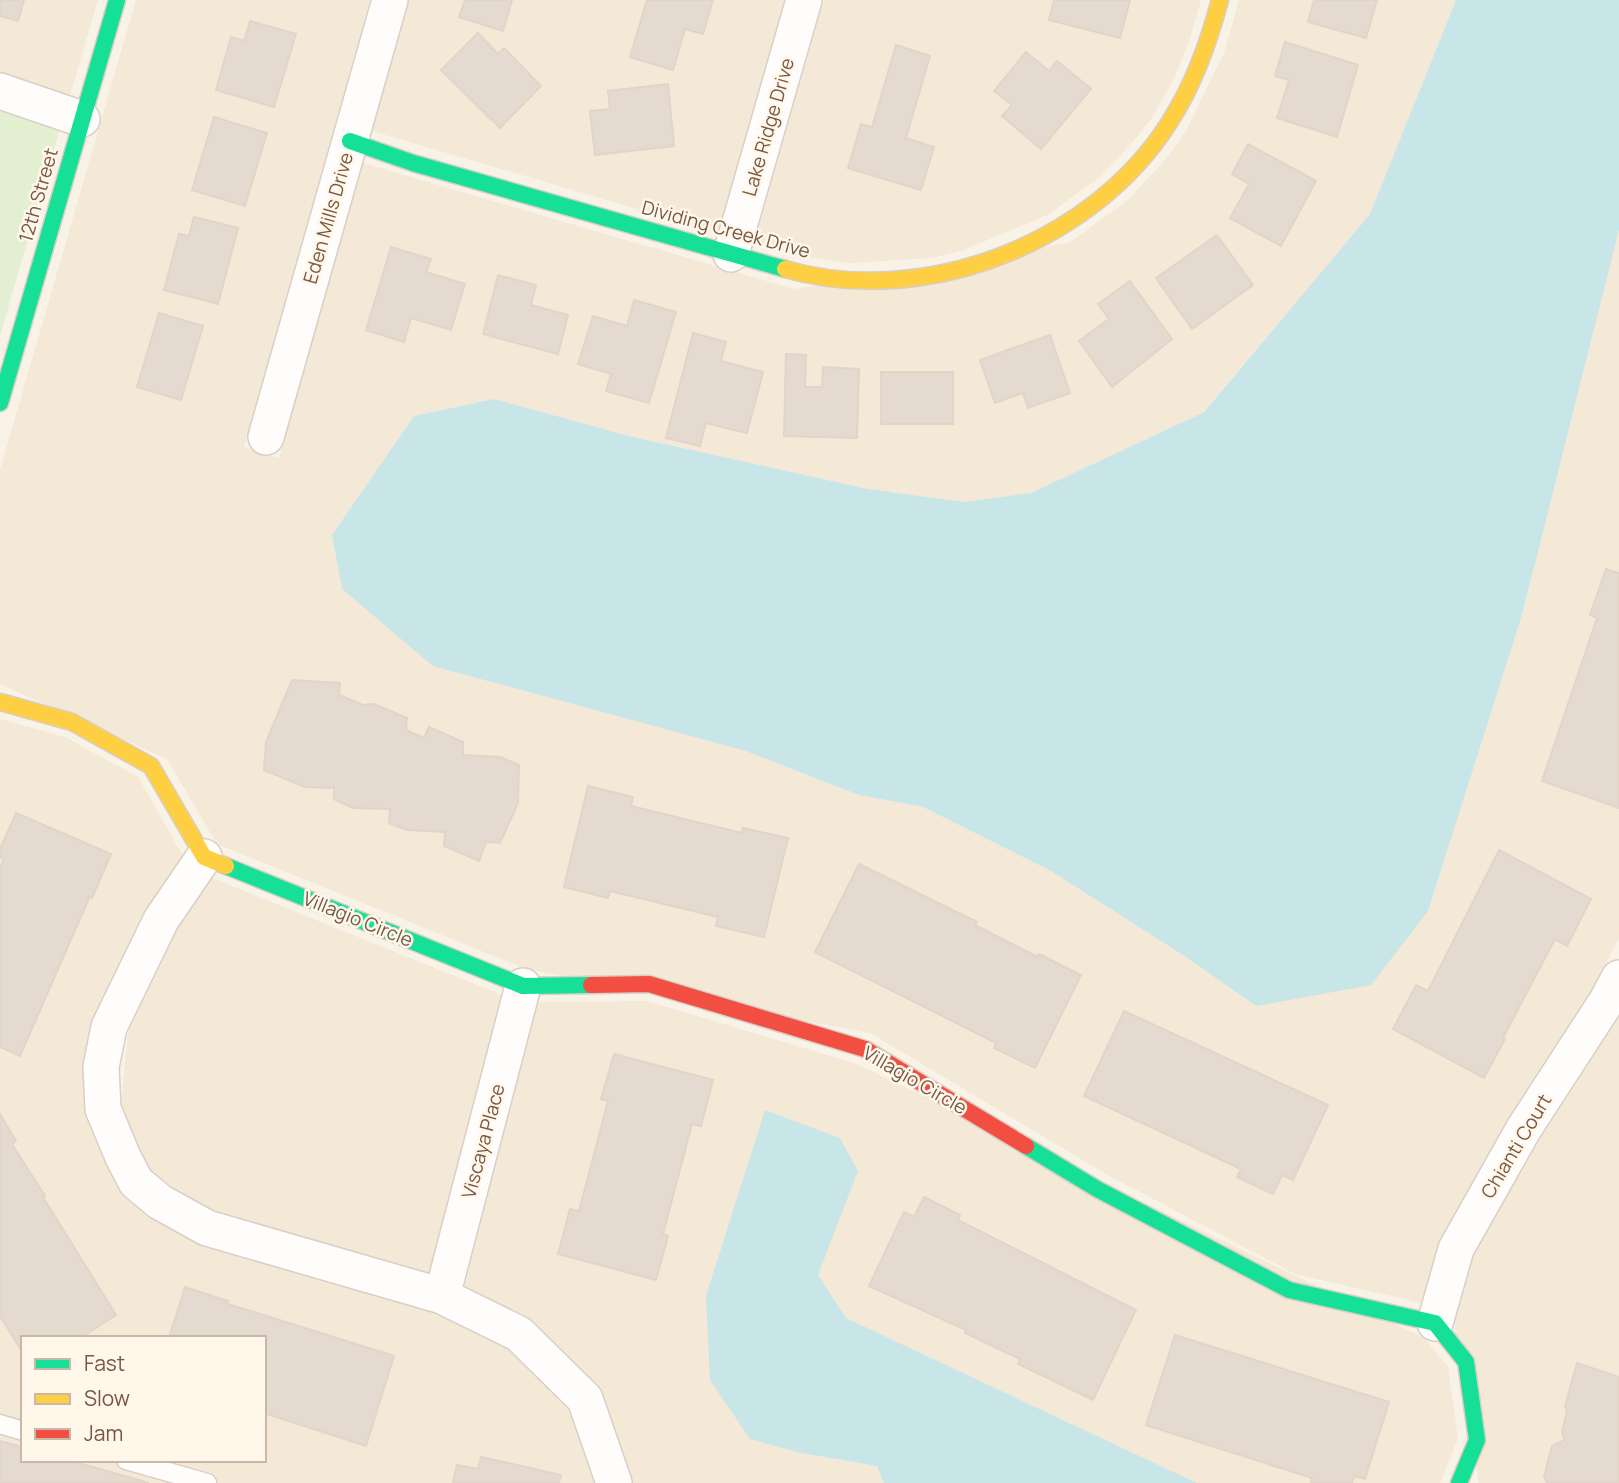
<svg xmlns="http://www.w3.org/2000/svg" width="1619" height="1483" font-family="Manrope,sans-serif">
<rect width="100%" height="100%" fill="#f8f2e7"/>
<path fill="#f4e8d7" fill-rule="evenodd" d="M0 0H98L70 95 0 75Z
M136 0H370L244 447 279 458 363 163 794 289 1069 243 1127 201 1166 159 1185 133 1224 53 1239 0H1456L1370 214 1203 412 1031 493 964 502 868 489 633 437 494 399 414 416 332 535 342 589 859 795 923 807 1051 871 1183 955 1256 1006 1428 911 1522 615 1619 230V938L1590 994 1508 1121 1440 1241 1421 1303 1295 1274 1106 1174 870 1033 526 969 217 844 167 759 0 684V470Z
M409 0H785L718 233 372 131Z
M824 0H1201L1189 42 1174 78 1153 116 1137 137 1100 177 1047 215 961 251 930 258 850 263 801 256 754 243Z
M0 719 65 737 138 777 183 856 144 913 91 1025 85 1115 106 1164 124 1195 436 1311 508 1347 568 1407 595 1483H0ZM23 1338H264V1460H23Z
M212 878 502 995 429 1274 214 1212 170 1189 151 1173 121 1108 128 1032 177 928Z
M647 1001 857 1064 1424 1338 1448 1367 1458 1438 1440 1483H1197L846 1318 818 1275 858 1171 765 1110 801 1453 877 1466 884 1483H632L602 1395 598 1388 464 1287 538 1002Z
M1619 1016V1483H1479L1454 1321 1473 1256 1540 1139Z"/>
<path fill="#e2efd1" d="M0 108 60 128 0 336Z"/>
<path fill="#c8e5e8" d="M1456 0H1619V230L1522 615 1428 911 1371 985 1256 1006 1183 955 1051 871 923 807 859 795 746 751 433 666 342 589 332 535 414 416 494 399 633 437 868 489 964 502 1031 493 1204 412 1370 214Z
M765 1110 840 1138 858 1171 818 1275 846 1318 1197 1483H884L877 1466 801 1453 750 1439 710 1380 706 1296Z"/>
<path fill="#e4dacf" stroke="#e1d5c9" stroke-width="2" d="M0 0H24L18 21 0 16Z
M465 0H512L503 31 459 17Z
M647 0H713L703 34 685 29 673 70 630 57Z
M1054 0H1130L1120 38 1049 20Z
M1314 0H1377L1366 38 1308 22Z
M250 21 296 34 274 107 216 90 231 37 244 41Z
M478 33 498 54 504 48 541 86 500 128 441 70Z
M1285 42 1358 65 1337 137 1277 118 1289 80 1275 76Z
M896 45 930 56 906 138 934 147 921 190 848 168 861 124 872 127Z
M1026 52 1049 71 1057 61 1091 89 1041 149 1002 116 1012 105 994 91Z
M668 84 674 146 595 155 590 111 610 109 608 91Z
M214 117 267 133 245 206 192 190Z
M1248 144 1316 181 1281 246 1230 218 1249 184 1232 174Z
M194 217 238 228 218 304 164 290 179 234 189 236Z
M1217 235 1253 285 1192 329 1156 278Z
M391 247 431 259 426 272 465 284 451 330 411 318 404 342 366 330Z
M498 275 536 285 531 305 568 315 558 354 483 334Z
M1130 281 1172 339 1112 387 1079 341 1109 319 1098 304Z
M634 300 676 312 649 403 606 391 611 374 578 364 593 316 627 326Z
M159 313 203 326 181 400 137 387Z
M693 333 726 342 721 361 763 372 747 433 706 423 700 446 666 438Z
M1050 335 1070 393 1028 408 1023 393 995 403 980 360Z
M786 354 806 355 805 387H822L823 367 859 369 857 438 784 436Z
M881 372H953V424H881Z
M1606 569 1619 573V808L1542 781 1597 618 1590 615Z
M292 680 340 683 339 695 363 705 374 704 407 718 406 730 424 738 429 727 463 742V754L464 755 500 757 519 765 518 803 500 843 486 842 479 861 444 846 445 832 407 830 389 823 390 809 353 808 334 799V788L305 787 264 770 266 742Z
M588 786 633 797 631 806 742 833 743 828 788 838 764 937 716 926 718 917 610 891 608 898 564 887Z
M16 813 111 854 92 898 90 896 20 1056 0 1047V868L4 859 0 857V849Z
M1499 850 1591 899 1567 946 1555 939 1503 1038 1505 1039 1484 1078 1393 1029 1416 985 1428 991Z
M859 864 977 922 975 925 1038 957 1039 954 1081 975 1035 1068 994 1048 996 1043 815 952Z
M1124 1011 1328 1105 1293 1180 1282 1175 1273 1194 1237 1177 1241 1169 1084 1096Z
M614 1054 713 1080 701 1126 692 1124 663 1234 668 1236 656 1280 558 1254 570 1209 579 1211 608 1101 601 1099Z
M0 1114 16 1141 12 1144 45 1196 43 1197 116 1315 80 1338H23V1353L0 1316Z
M924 1197 960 1215 958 1220 1136 1310 1093 1400 1018 1364 1020 1359 965 1333 966 1330 869 1286 904 1212 914 1217Z
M185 1287 228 1301V1304L394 1356 366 1446 264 1413V1338H169Z
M1175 1335 1389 1402 1365 1479 1354 1476 1352 1483H1311L1312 1478 1146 1425Z
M1577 1363 1619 1377V1483H1547L1544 1477 1552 1446 1565 1440 1562 1432 1567 1411 1565 1406Z
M0 1441 23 1447V1460H68L149 1483H0Z
M481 1457 561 1475 559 1483H453L457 1465 478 1469Z"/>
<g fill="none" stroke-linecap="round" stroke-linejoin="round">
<defs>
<path id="lane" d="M0 1424 23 1431
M126 1460 207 1483"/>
<path id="street" d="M0 91 82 119
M731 254 804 0
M266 437 390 0
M204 857 161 920 109 1027 101 1067 103 1109 123 1157 136 1182 160 1202 207 1228 442 1296 519 1334 585 1399 614 1483
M442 1296 523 986
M1435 1323 1456 1249 1523 1130 1606 1002 1619 978"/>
<path id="fast" d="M350 141 413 163 785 269
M0 403 117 0
M226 866 523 986 591 985
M1026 1146 1097 1189 1289 1290 1435 1323 1466 1362 1477 1440 1459 1483"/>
<path id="slow" d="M785 269C923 309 1092 244 1169 123 1194 84 1208 44 1220 0
M0 702 72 722 151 766 204 857 226 866"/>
<path id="jam" d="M591 985 649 984 865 1049 1026 1146"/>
</defs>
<use href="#lane" stroke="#d9cfc5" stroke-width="21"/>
<use href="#street" stroke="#d9cfc5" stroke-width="38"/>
<use href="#fast" stroke="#d8cec4" stroke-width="19"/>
<use href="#slow" stroke="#d8cec4" stroke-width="19"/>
<use href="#jam" stroke="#d8cec4" stroke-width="19"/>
<use href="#lane" stroke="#fefdfb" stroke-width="18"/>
<use href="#street" stroke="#fefdfb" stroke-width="35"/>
<use href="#fast" stroke="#16e098" stroke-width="16"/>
<use href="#slow" stroke="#ffcf43" stroke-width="16"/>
<use href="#jam" stroke="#f24e42" stroke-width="16"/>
</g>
<g text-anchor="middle" stroke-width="5" stroke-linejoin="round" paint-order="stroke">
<g font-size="19" fill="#775846" stroke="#fff7e9">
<text transform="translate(768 127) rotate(-74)" y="7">Lake Ridge Drive</text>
<text transform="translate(38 195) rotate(-74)" y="7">12th Street</text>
<text transform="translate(328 218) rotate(-74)" y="7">Eden Mills Drive</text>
<text transform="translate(726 229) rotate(15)" y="7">Dividing Creek Drive</text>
<text transform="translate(358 919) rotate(22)" y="7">Villagio Circle</text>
<text transform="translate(915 1080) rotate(30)" y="7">Villagio Circle</text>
<text transform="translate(483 1141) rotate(-75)" y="7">Viscaya Place</text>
<text transform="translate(1516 1146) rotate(-59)" y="7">Chianti Court</text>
</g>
</g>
<rect x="21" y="1336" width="245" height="126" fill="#fff7e9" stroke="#c9b7a8" stroke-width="2"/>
<rect x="35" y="1359" width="35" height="10" fill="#16e098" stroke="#c9b7a8" stroke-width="2"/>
<text x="84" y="1371" font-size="21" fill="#775846">Fast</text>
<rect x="35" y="1394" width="35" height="10" fill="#ffcf43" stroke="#c9b7a8" stroke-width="2"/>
<text x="84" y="1406" font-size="21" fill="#775846">Slow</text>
<rect x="35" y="1429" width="35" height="10" fill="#f24e42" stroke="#c9b7a8" stroke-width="2"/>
<text x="84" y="1441" font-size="21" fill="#775846">Jam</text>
</svg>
